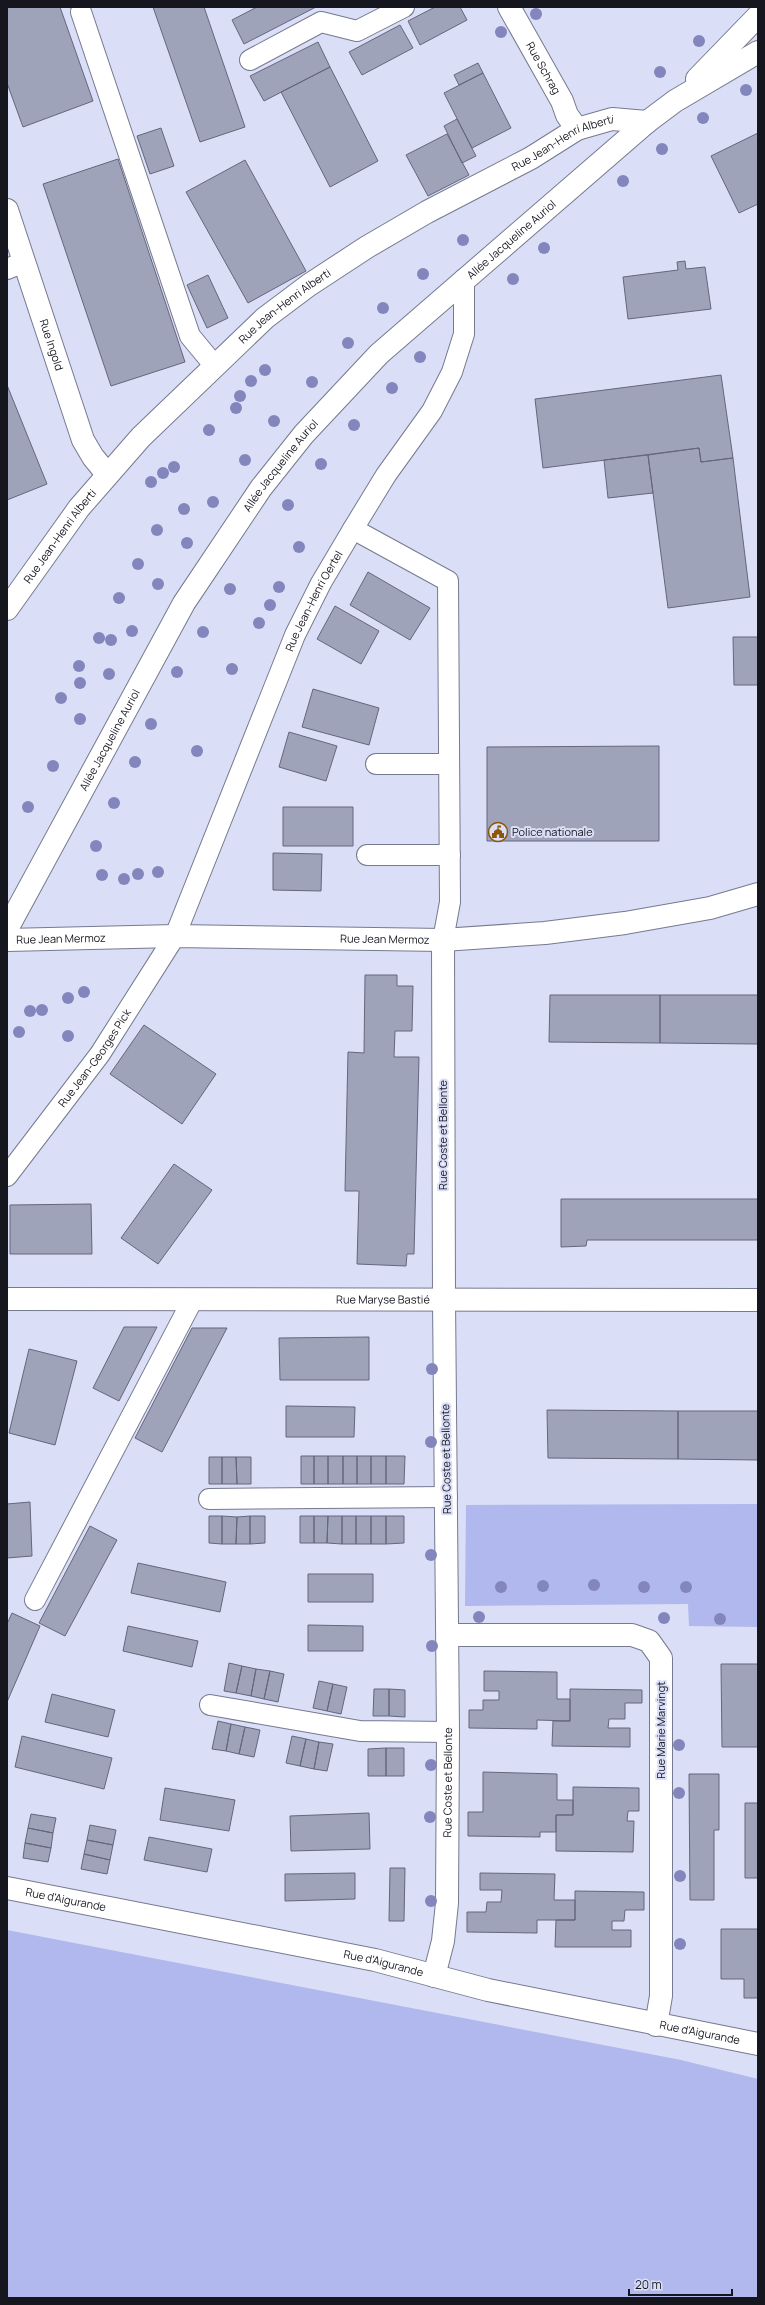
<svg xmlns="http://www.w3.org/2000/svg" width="765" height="2305" font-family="Manrope,sans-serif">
<rect width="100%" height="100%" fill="#dadef6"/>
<path fill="#b0b8ee" d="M758 1504V1627L689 1626 688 1604 465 1606 466 1505Z
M7 1930 681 2060 758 2079V2298H7Z"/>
<path fill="#9fa3b9" stroke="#64677c" d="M7 7H60L93 101 23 127 7 83Z
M153 7H204L245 127 200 142Z
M257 7H316L244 44 232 20Z
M435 7H460L467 20 420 45 408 21Z
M400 25 413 48 362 75 349 52Z
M318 42 330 67 264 101 250 76Z
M478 63 483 73 459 85 454 75Z
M330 67 378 161 330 187 281 92Z
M483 73 511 128 472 148 444 93Z
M457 119 476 156 462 163 444 126Z
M161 128 174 166 150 174 137 136Z
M758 133V204L739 213 711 156Z
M447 134 469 175 428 196 406 155Z
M118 159 185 362 111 386 43 184Z
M245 160 306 271 248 303 186 192Z
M685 261 686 269 705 267 711 309 628 319 623 277 678 270 677 262Z
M208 275 228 318 207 328 187 285Z
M721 375 733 458 701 462 699 448 543 468 535 399Z
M7 385 47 484 7 500Z
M699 448 701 462 733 458 750 597 668 608 648 455Z
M648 455 653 493 608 498 604 460Z
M368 572 430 608 410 640 350 605Z
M335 606 379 631 361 664 317 639Z
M733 637H758V685H734Z
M313 689 379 708 369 745 302 727Z
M289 732 337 746 326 781 279 767Z
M659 746V841H487V747Z
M283 807H353V846H283Z
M273 853 322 854 321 891 273 890Z
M365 975H397V986H413L412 1031H395L394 1057H419L414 1254H407L406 1266 357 1264 359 1191H345L348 1052 364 1053Z
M550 995H660V1043L549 1042Z
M660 995H758V1044L660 1043Z
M144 1025 216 1074 182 1124 110 1074Z
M174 1164 212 1190 158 1264 121 1238Z
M561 1199H758V1240H587L586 1246 561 1247Z
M91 1204 92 1254H10V1205Z
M124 1327H157L119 1401 93 1388Z
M192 1328H227L162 1452 135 1438Z
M369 1337V1380H280L279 1338Z
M29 1349 77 1361 55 1445 9 1433Z
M286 1406 355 1407 354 1437H286Z
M547 1410 678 1411V1459L548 1458Z
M678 1411H758V1460L678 1459Z
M301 1456H314V1484H301Z
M314 1456H328V1484H314Z
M328 1456H343V1484H328Z
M343 1456H357V1484H343Z
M357 1456H371V1484H357Z
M371 1456H386V1484H371Z
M386 1456H405L404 1484H386Z
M209 1457H222V1484H209Z
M222 1457H236L237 1484H222Z
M236 1457H251V1484H237Z
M30 1502 32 1556 7 1558V1504Z
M209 1516H222V1544L209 1543Z
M222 1516 237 1517 236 1544H222Z
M250 1516H265V1543L250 1544Z
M250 1516V1544H236L237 1517Z
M300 1516H314V1543H300Z
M314 1516H328L327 1543H314Z
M328 1516H342V1544L327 1543Z
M342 1516H356V1544H342Z
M356 1516H371V1544H356Z
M371 1516H386V1544H371Z
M386 1516H404V1543L386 1544Z
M90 1526 117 1540 65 1636 39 1623Z
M138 1563 226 1582 220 1612 131 1593Z
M308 1574H373V1602H308Z
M12 1613 40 1626 7 1702V1624Z
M308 1625 363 1626V1651H308Z
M128 1626 198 1641 192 1667 123 1651Z
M229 1663 242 1666 236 1693 224 1691Z
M721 1664H758V1747H722Z
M242 1666 256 1669 251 1696 236 1693Z
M256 1669 270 1671 264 1699 251 1696Z
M270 1671 284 1674 278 1702 264 1699Z
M484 1671 557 1672V1699H570V1721L537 1720V1729L469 1728V1710H483V1700H499V1691H484Z
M319 1681 333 1684 327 1711 313 1708Z
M333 1684 347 1687 341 1714 327 1711Z
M374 1689H389V1716H373Z
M389 1689 405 1690V1717L389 1716Z
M570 1689 642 1690V1703H625V1719H609L608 1728H630V1747L552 1746 553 1721H570Z
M52 1694 115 1710 108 1737 45 1722Z
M218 1721 231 1724 226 1751 212 1749Z
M231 1724 245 1727 239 1754 226 1751Z
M245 1727 260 1730 254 1757 239 1754Z
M22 1736 112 1758 104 1789 15 1767Z
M292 1736 306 1739 300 1766 286 1763Z
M306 1739 319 1742 314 1769 300 1766Z
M319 1742 333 1744 327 1771 314 1769Z
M386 1748V1776H368V1749Z
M386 1748H404V1776H386Z
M483 1772 557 1774V1800H573V1815H556V1832H540V1837L468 1836V1812H483Z
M689 1774H719V1830H714V1900H690Z
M573 1787 639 1788V1811H628L627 1821H634L633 1852 556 1851V1815H573Z
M165 1788 235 1800 229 1831 160 1820Z
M745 1803H758V1878H745Z
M369 1813 370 1849 291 1851 290 1816Z
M31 1814 56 1818 53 1833 28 1828Z
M90 1825 116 1830 113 1845 87 1840Z
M28 1828 53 1833 51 1848 25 1843Z
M149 1837 212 1849 207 1872 144 1860Z
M87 1840 113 1845 110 1860 84 1854Z
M25 1843 51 1848 48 1862 23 1858Z
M84 1854 110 1860 107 1874 81 1869Z
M390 1868H405L404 1921H389Z
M355 1873V1899L285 1901V1874Z
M480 1873 555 1874 554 1900H575V1920H537V1933L467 1932V1912H486L487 1902H501L502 1890H480Z
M575 1891 644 1892V1910H625L624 1921H612V1930H631V1947H555L556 1920H575Z
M721 1929H758V1998H744V1979H721Z"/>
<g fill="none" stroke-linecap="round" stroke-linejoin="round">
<defs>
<g id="lane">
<path d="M81 12 190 336 214 365"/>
<path d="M250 60 321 22 357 31 404 7"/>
<path d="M7 269 24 262"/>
<path d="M353 529 448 581 450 902 443 940"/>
<path d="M376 764H449"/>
<path d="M367 855H450"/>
<path id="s1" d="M7 1176 100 1054 175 936 295 635 321 583 353 529 386 475 432 411 452 372 464 334V279"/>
<path d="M209 1499 447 1497"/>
<path d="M35 1600 193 1299"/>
<path d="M210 1705 360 1731 448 1732"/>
</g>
<g id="street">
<path id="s2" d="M509 7 562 101 567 115 577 129"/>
<path d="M697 79 758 16"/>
<path id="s3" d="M7 210 83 440 93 457 107 474"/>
<path id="s4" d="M7 609 79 508 141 437 265 318 309 285 367 247 427 212 531 158 577 129 612 119 647 122"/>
<path id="s5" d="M7 929 184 603 261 488 304 434 379 354 647 122 675 101 758 52"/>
<path id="s6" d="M7 940 175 936 443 940 545 933 625 923 710 908 758 894"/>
<path id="s7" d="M7 1299 758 1300"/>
<path d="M449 1635H632L649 1641 661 1658V1996L656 2025"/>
<path id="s8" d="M7 1888 375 1960 488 1990 758 2044"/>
<path id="s9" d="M434 1976 443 1941 447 1903 448 1732 444 1299 443 940"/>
</g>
</defs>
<use href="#lane" stroke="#767a8f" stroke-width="22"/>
<use href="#street" stroke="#767a8f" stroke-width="24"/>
<use href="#lane" stroke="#fff" stroke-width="20"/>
<use href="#street" stroke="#fff" stroke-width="22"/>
</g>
<g fill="#8386bc">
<circle cx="536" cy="14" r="6"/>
<circle cx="501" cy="32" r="6"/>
<circle cx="699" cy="41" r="6"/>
<circle cx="660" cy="72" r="6"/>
<circle cx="746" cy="90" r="6"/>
<circle cx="703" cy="118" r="6"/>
<circle cx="662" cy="149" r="6"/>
<circle cx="623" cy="181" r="6"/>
<circle cx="463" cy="240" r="6"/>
<circle cx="544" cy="248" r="6"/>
<circle cx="423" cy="274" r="6"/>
<circle cx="513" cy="279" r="6"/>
<circle cx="383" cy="308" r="6"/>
<circle cx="348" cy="343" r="6"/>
<circle cx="420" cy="357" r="6"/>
<circle cx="265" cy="370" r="6"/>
<circle cx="251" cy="381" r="6"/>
<circle cx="312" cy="382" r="6"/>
<circle cx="392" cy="388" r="6"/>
<circle cx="240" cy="396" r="6"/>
<circle cx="236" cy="408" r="6"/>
<circle cx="274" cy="421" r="6"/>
<circle cx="354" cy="425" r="6"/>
<circle cx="209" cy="430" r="6"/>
<circle cx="245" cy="460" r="6"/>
<circle cx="321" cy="464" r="6"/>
<circle cx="174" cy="467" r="6"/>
<circle cx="163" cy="473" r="6"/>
<circle cx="151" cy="482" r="6"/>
<circle cx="213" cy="502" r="6"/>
<circle cx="288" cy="505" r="6"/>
<circle cx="184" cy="509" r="6"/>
<circle cx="157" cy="530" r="6"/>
<circle cx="187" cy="543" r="6"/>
<circle cx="299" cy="547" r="6"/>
<circle cx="138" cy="564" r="6"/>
<circle cx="158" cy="584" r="6"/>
<circle cx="279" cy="587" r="6"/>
<circle cx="230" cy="589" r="6"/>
<circle cx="119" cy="598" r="6"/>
<circle cx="270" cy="605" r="6"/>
<circle cx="259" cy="623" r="6"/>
<circle cx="132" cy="631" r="6"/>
<circle cx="203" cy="632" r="6"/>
<circle cx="99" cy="638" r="6"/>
<circle cx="111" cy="640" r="6"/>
<circle cx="79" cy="666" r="6"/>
<circle cx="232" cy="669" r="6"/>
<circle cx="177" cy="672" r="6"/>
<circle cx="109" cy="674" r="6"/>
<circle cx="80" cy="683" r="6"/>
<circle cx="61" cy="698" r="6"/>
<circle cx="80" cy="719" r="6"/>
<circle cx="151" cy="724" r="6"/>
<circle cx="197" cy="751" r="6"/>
<circle cx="135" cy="762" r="6"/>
<circle cx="53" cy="766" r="6"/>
<circle cx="114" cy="803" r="6"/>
<circle cx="28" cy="807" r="6"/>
<circle cx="96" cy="846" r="6"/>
<circle cx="158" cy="872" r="6"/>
<circle cx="138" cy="874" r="6"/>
<circle cx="102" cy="875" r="6"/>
<circle cx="124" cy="879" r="6"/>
<circle cx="84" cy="992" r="6"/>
<circle cx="68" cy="998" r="6"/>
<circle cx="42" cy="1010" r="6"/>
<circle cx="30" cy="1011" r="6"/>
<circle cx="19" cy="1032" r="6"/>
<circle cx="68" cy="1036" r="6"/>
<circle cx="432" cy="1369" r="6"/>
<circle cx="431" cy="1442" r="6"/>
<circle cx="431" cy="1555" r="6"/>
<circle cx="594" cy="1585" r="6"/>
<circle cx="543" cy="1586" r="6"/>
<circle cx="501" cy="1587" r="6"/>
<circle cx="644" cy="1587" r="6"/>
<circle cx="686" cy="1587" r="6"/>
<circle cx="479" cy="1617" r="6"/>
<circle cx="664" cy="1618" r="6"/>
<circle cx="720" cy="1619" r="6"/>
<circle cx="432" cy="1646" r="6"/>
<circle cx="679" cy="1745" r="6"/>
<circle cx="431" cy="1765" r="6"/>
<circle cx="679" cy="1793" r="6"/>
<circle cx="430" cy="1817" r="6"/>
<circle cx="680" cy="1876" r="6"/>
<circle cx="431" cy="1901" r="6"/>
<circle cx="680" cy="1944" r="6"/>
</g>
<defs>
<symbol id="civic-ring" viewBox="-11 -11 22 22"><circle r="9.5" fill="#dadef6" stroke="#8b5606" stroke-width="1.5"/><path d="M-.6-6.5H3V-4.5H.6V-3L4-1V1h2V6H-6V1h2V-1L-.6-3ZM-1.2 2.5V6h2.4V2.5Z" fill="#8b5606"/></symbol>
</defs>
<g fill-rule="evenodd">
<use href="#civic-ring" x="487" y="821" width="22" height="22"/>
</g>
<g text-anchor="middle" stroke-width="4" stroke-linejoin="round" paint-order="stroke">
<g font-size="11" fill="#15161e" stroke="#dadef6">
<text dy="4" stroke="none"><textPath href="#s2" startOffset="70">Rue Schrag</textPath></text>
<text dy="4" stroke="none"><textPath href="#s4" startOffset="737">Rue Jean-Henri Alberti</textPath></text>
<text dy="4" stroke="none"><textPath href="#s5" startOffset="863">Allée Jacqueline Auriol</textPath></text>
<text dy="4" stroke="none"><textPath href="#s4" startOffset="413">Rue Jean-Henri Alberti</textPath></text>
<text dy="4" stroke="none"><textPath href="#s3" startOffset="142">Rue Ingold</textPath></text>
<text dy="4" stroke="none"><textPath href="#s5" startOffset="539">Allée Jacqueline Auriol</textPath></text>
<text dy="4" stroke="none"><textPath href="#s4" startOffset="90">Rue Jean-Henri Alberti</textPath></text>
<text dy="4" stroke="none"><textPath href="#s1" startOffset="656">Rue Jean-Henri Oertel</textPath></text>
<text dy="4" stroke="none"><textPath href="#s5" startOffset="215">Allée Jacqueline Auriol</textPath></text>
<text dy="4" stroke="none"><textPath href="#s6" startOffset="54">Rue Jean Mermoz</textPath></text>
<text dy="4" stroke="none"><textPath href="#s6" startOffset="378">Rue Jean Mermoz</textPath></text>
<text dy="4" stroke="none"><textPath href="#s1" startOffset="147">Rue Jean-Georges Pick</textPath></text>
<text transform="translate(443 1135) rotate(-90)" y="4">Rue Coste et Bellonte</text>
<text dy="4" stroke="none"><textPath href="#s7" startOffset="376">Rue Maryse Bastié</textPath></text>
<text transform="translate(446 1459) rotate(-91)" y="4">Rue Coste et Bellonte</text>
<text transform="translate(661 1730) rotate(-90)" y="4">Rue Marie Marvingt</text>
<text dy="4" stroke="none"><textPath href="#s9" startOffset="195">Rue Coste et Bellonte</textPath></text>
<text dy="4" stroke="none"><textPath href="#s8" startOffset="60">Rue d'Aigurande</textPath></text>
<text dy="4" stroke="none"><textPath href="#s8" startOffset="384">Rue d'Aigurande</textPath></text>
<text dy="4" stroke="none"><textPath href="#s8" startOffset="708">Rue d'Aigurande</textPath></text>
</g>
<g font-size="11" fill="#15161e" stroke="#dadef6" text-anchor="start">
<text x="512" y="836">Police nationale</text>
</g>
</g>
<rect width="765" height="2305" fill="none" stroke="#15161e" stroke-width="16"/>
<path d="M629 2289v6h103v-6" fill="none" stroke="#15161e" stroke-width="2"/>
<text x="635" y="2289" font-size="12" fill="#15161e" stroke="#dadef6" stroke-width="3" paint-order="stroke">20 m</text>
</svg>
